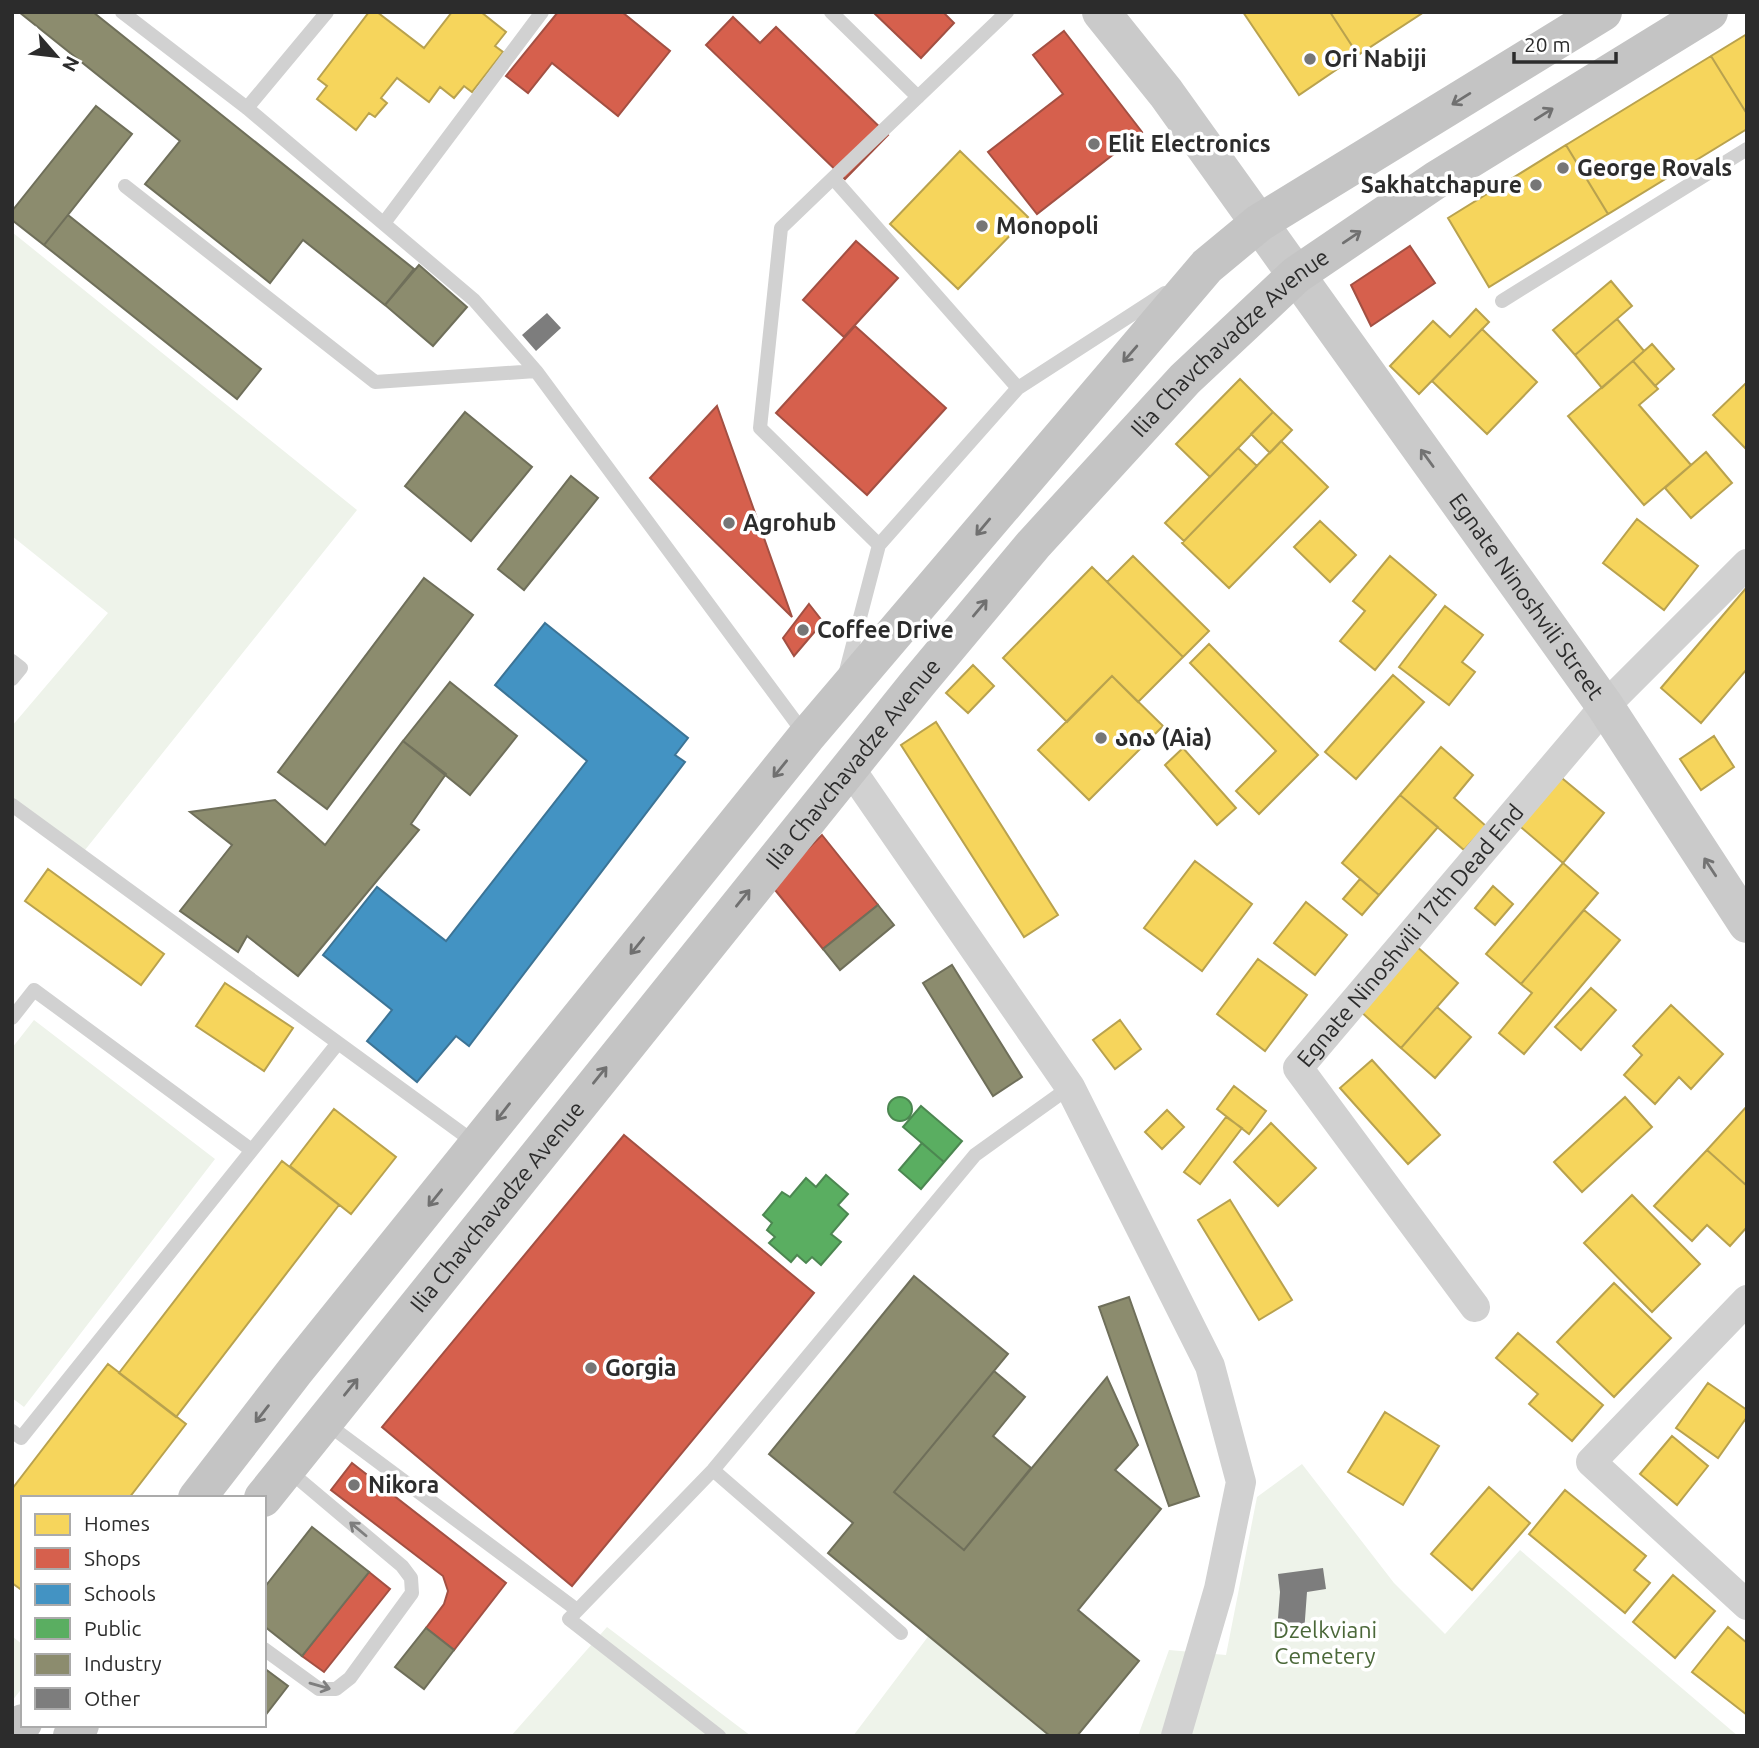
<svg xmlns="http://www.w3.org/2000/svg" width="1759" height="1748" font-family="Ubuntu,'Noto Sans Georgian',sans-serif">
<rect width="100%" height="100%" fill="#fff"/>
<path fill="#eef3ea" d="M12 232 357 510 81 855 12 805V726L108 613 12 536Z
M34 1020 215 1159 24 1407 12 1398V1048Z
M1302 1464 1394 1583 1445 1634 1520 1550 1738 1736H1138L1169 1650 1226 1655 1257 1497Z
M607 1627 751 1736H511Z
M933 1630 1056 1736H853Z
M12 1636 23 1645V1687L12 1701Z"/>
<path fill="#f6d55c" stroke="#b9a24e" stroke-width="2" d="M369 12H377L424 48 452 12H481L506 32 495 46 503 52 472 92 464 86 454 98 440 87 429 102 397 78 381 98 387 103 375 117 369 113 356 130 317 99 327 86 318 79Z
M1243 12H1330L1358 55 1299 95Z
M1330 12H1424L1358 55Z
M1747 34V114L1711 56Z
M1711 56 1747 114V129L1608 214 1566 145Z
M1566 145 1608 214 1489 287 1448 218Z
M960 151 1028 217 958 289 890 224Z
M1611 281 1632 306 1575 355 1553 330Z
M1476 309 1489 322 1419 394 1390 366 1433 321 1450 337Z
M1617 319 1644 351 1602 388 1575 355Z
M1482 329 1537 382 1487 434 1432 381Z
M1652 344 1674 369 1655 386 1633 361Z
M1633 361 1658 389 1639 405 1691 465 1644 505 1568 416Z
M1240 379 1273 412 1210 477 1176 444Z
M1747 382V450L1713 415Z
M1273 412 1292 430 1270 453 1251 434Z
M1281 441 1328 487 1229 588 1182 543Z
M1238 448 1257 466 1184 541 1165 523Z
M1706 452 1732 483 1691 518 1665 488Z
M1637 519 1698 566 1664 610 1603 563Z
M1320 521 1356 555 1330 582 1294 547Z
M1133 556 1209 631 1183 657 1107 582Z
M1390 556 1436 595 1375 670 1340 641 1365 611 1353 601Z
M1092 567 1183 657 1138 702 1112 676 1067 722 1003 658Z
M1747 587V669L1701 723 1661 688Z
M1445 606 1483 635 1462 662 1475 672 1449 705 1399 667Z
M1209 644 1318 755 1259 814 1236 791 1276 751 1190 663Z
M973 665 994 686 968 713 946 693Z
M1393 675 1424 702 1356 779 1325 752Z
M1112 676 1163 726 1089 800 1038 750Z
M936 722 1058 915 1024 937 901 745Z
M1714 736 1734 767 1701 790 1680 759Z
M1441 747 1473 775 1454 798 1486 826 1464 850 1400 795Z
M1183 748 1236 808 1217 825 1165 765Z
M1557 774 1604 813 1563 863 1516 823Z
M1400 795 1438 827 1379 895 1342 863Z
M1195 861 1252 904 1202 971 1144 928Z
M1563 863 1598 893 1521 984 1486 954Z
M48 869 164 954 141 985 25 901Z
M1360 879 1379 895 1362 915 1343 899Z
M1493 886 1513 904 1495 925 1475 908Z
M1306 902 1347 935 1315 975 1274 943Z
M1584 910 1620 940 1524 1054 1499 1033 1532 993 1521 984Z
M1415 945 1458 983 1401 1048 1359 1010Z
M1258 959 1307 995 1265 1051 1217 1014Z
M225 983 293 1028 264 1071 196 1026Z
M1591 988 1616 1010 1581 1050 1555 1027Z
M1671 1005 1723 1054 1691 1089 1679 1077 1655 1104 1624 1075 1642 1055 1633 1046Z
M1437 1007 1471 1037 1435 1078 1401 1048Z
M1120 1020 1141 1049 1115 1069 1093 1040Z
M1372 1060 1440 1135 1408 1164 1340 1088Z
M1234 1086 1266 1111 1249 1134 1217 1109Z
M1625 1097 1652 1127 1582 1192 1554 1162Z
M1747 1106V1186L1707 1150Z
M334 1109 396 1157 351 1214 290 1166Z
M1167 1110 1184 1127 1162 1149 1145 1132Z
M1226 1117 1242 1128 1200 1184 1184 1172Z
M1271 1123 1316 1168 1278 1206 1234 1162Z
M1707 1150 1747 1186V1227L1730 1246 1707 1225 1692 1241 1654 1206Z
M282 1161 339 1205 176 1417 119 1373Z
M1632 1195 1700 1264 1652 1312 1584 1243Z
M1230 1200 1292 1300 1259 1320 1198 1220Z
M1614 1283 1671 1338 1614 1397 1557 1342Z
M1518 1333 1603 1405 1572 1441 1529 1404 1538 1394 1496 1358Z
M108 1364 186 1424 129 1498H23V1591L12 1583V1489Z
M1708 1383 1747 1410V1417L1718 1458 1676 1428Z
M1385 1412 1439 1446 1403 1505 1348 1472Z
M1672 1436 1708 1466 1677 1505 1640 1474Z
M1489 1487 1530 1523 1472 1590 1431 1554Z
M1565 1490 1646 1556 1634 1570 1650 1583 1625 1613 1529 1534Z
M1673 1575 1715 1611 1675 1658 1633 1622Z
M1728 1627 1747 1643V1715L1692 1672Z"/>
<path fill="#d6604d" stroke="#a35043" stroke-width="2" d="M558 12H622L670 51 618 116 552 63 528 93 506 76Z
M873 12H943L954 23 921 58Z
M733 17 760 43 776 27 888 135 845 179 706 45Z
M1064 31 1142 132 1037 214 988 152 1063 94 1033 55Z
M856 241 898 278 844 337 803 300Z
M1410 246 1435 283 1371 326 1351 285Z
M855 326 946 408 867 495 776 413Z
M717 406 792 617 650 478Z
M809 604 823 622 794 656 783 638Z
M822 835 878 905 823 949 771 885Z
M624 1135 814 1293 572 1586 382 1427Z
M352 1463 506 1583 454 1650 426 1628 444 1604 448 1591 443 1576 331 1490Z
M369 1572 390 1589 324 1672 302 1656Z"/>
<path fill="#4393c3" stroke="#3c7496" stroke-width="2" d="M545 623 688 738 675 755 685 762 469 1046 456 1036 417 1082 367 1041 392 1010 323 955 377 887 446 941 587 761 495 685Z"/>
<path fill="#5aae61" stroke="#4c8751" stroke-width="2" d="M888 1109a12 12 0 1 1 24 0a12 12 0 1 1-24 0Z
M921 1106 962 1141 944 1162 903 1127Z
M922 1143 944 1162 921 1189 899 1170Z
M826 1175 848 1194 838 1205 848 1214 831 1234 841 1242 821 1265 812 1257 806 1263 797 1255 791 1262 769 1243 775 1237 767 1230 772 1223 763 1215 782 1192 790 1197 806 1178 816 1187Z"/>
<path fill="#8c8c6e" stroke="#6f6f5a" stroke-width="2" d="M19 12H93L414 269 385 305 303 240 270 283 145 184 180 141Z
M96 106 132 134 44 245 12 220V211Z
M68 215 261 369 237 399 44 245Z
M419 265 467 307 433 346 385 305Z
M465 412 532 467 471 541 405 486Z
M571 476 598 498 524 590 498 569Z
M424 578 473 615 327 809 278 772Z
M450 682 517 736 470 795 403 741Z
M403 741 446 774 411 824 419 830 298 976 247 936 238 952 180 911 232 845 190 812 275 800 325 845Z
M878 905 894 925 840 970 823 949Z
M952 965 1022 1077 993 1096 923 983Z
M914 1276 1008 1354 894 1492 964 1550 1107 1377 1138 1445 1115 1470 1161 1509 1078 1610 1139 1661 1077 1736H1050L828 1553 853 1523 769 1454Z
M1129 1297 1199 1496 1169 1506 1099 1307Z
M994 1371 1025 1397 993 1436 1031 1468 964 1550 894 1492Z
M312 1527 369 1572 302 1656 264 1626V1588Z
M426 1628 454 1650 424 1689 395 1667Z
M264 1668 288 1686 264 1717Z"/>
<path fill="#7d7d7d" d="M547 313 561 328 536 351 522 335Z
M1323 1568 1326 1589 1307 1592 1304 1633 1277 1631 1280 1592 1278 1574Z"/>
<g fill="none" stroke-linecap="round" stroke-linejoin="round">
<path stroke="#d1d1d1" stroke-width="14" d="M122 12 247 108 474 300 536 371 806 736
M831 12 918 97
M1007 12 833 178 1018 388
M247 108 327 12
M833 178 781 228 760 428 879 545
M125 186 375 382 536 371
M384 223 542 12
M1502 301 1747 149
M12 661 21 668 12 679
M846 671 879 545 1018 388 1165 293
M12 805 478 1145
M12 1018 34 990 250 1149
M326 1423 577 1610
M12 1431 21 1438 338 1043
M713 1470 901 1633
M264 1649 319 1689H336L350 1678 412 1593 411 1578 402 1566 288 1470
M719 1736 569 1619 713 1470 975 1155 1070 1087"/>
<g stroke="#d1d1d1" stroke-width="30">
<path d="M849 767 1070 1087 1210 1366 1241 1482 1219 1589 1176 1736"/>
<path d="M1747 1300 1591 1462 1747 1605"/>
<path id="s1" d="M1475 1307 1298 1068 1605 706 1747 564"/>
</g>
<path stroke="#cacaca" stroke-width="38" id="s2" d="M1101 12 1166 93 1605 706 1747 924"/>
<g stroke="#c4c4c4" stroke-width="38">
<path d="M197 1498 295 1371 806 737 1207 266 1259 223 1603 12"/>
<path id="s3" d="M263 1498 917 684 1033 545 1185 379 1296 275 1436 180 1709 12"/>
<path d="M13 1736 23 1723"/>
<path d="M72 1736 80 1725"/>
</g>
</g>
<defs><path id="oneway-shaft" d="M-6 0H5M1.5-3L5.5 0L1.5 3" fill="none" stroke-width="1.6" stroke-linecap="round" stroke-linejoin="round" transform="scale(1.75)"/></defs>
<g stroke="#707070">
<use href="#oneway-shaft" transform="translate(1461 99) rotate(148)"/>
<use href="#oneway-shaft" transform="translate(1544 114) rotate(-32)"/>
<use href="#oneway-shaft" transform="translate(1352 237) rotate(-34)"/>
<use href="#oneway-shaft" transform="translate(1130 354) rotate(131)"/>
<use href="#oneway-shaft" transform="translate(983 527) rotate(130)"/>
<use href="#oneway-shaft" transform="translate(980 608) rotate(-50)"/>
<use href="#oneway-shaft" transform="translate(780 769) rotate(129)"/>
<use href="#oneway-shaft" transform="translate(743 898) rotate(-51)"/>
<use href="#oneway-shaft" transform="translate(637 946) rotate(129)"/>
<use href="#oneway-shaft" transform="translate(600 1075) rotate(-51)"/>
<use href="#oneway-shaft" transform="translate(503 1112) rotate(128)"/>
<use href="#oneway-shaft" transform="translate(435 1198) rotate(129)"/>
<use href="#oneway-shaft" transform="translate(351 1387) rotate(-51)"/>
<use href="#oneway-shaft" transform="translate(262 1414) rotate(128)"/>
</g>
<g stroke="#737373">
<use href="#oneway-shaft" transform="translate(1427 458) rotate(-126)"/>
<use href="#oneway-shaft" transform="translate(1710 867) rotate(-123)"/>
</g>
<g stroke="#7e7e7e">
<use href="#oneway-shaft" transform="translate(358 1529) rotate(-140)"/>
<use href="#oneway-shaft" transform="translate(320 1686) rotate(16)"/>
</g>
<g fill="#767676" stroke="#fff" stroke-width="2.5">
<circle cx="1310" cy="59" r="7"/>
<circle cx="1094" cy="144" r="7"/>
<circle cx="1563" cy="168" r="7"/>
<circle cx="1536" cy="185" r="7"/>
<circle cx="982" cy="226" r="7"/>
<circle cx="729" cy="523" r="7"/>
<circle cx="803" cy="630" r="7"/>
<circle cx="1101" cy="738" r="7"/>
<circle cx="591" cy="1368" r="7"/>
<circle cx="354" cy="1485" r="7"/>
</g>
<g text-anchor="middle" stroke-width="7" stroke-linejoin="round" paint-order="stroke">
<g font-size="23" font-weight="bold" fill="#2c2c2c" stroke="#fff" text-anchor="start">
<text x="1324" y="67">Ori Nabiji</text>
<text x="1108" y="152">Elit Electronics</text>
<text x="1577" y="176">George Rovals</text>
<text x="1522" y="193" text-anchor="end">Sakhatchapure</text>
<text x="996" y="234">Monopoli</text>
<text x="743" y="531">Agrohub</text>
<text x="817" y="638">Coffee Drive</text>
<text x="1115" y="746">აია (Aia)</text>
<text x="605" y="1376">Gorgia</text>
<text x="368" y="1493">Nikora</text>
</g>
<g font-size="23" fill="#2c2c2c" stroke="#fff">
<text dy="8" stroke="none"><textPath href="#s3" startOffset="1508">Ilia Chavchavadze Avenue</textPath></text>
<text dy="8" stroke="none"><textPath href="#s2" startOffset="723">Egnate Ninoshvili Street</textPath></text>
<text dy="8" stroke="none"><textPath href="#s3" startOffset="942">Ilia Chavchavadze Avenue</textPath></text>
<text dy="8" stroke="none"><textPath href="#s1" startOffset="471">Egnate Ninoshvili 17th Dead End</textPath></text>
<text dy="8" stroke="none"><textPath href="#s3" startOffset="374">Ilia Chavchavadze Avenue</textPath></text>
</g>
<g font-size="23" fill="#4b6839" stroke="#fff">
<text x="1325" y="1638">Dzelkviani<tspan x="1325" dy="26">Cemetery</tspan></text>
</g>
</g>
<rect width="1759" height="1748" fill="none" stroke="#2c2c2c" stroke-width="28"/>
<rect x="21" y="1496" width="245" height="231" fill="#ffffff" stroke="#ababab" stroke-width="2"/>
<rect x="35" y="1514" width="35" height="21" fill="#f6d55c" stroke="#ababab" stroke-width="2"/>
<text x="84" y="1531" font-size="21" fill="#2c2c2c">Homes</text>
<rect x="35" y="1548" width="35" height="21" fill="#d6604d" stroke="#ababab" stroke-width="2"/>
<text x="84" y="1566" font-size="21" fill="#2c2c2c">Shops</text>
<rect x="35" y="1584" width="35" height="21" fill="#4393c3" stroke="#ababab" stroke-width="2"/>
<text x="84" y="1601" font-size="21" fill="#2c2c2c">Schools</text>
<rect x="35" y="1618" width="35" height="21" fill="#5aae61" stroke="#ababab" stroke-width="2"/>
<text x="84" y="1636" font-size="21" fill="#2c2c2c">Public</text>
<rect x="35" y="1654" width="35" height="21" fill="#8c8c6e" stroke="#ababab" stroke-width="2"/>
<text x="84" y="1671" font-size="21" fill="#2c2c2c">Industry</text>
<rect x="35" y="1688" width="35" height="21" fill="#7d7d7d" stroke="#ababab" stroke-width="2"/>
<text x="84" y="1706" font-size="21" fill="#2c2c2c">Other</text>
<g transform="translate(56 56) rotate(118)" stroke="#ffffff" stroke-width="5" paint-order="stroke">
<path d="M0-5L12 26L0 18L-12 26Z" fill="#2c2c2c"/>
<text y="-10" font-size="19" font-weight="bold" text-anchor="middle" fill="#2c2c2c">N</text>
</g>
<path d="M1514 52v10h102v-10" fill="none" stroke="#2c2c2c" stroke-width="3.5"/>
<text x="1524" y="52" font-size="21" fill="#2c2c2c" stroke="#ffffff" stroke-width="5" paint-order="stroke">20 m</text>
</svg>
